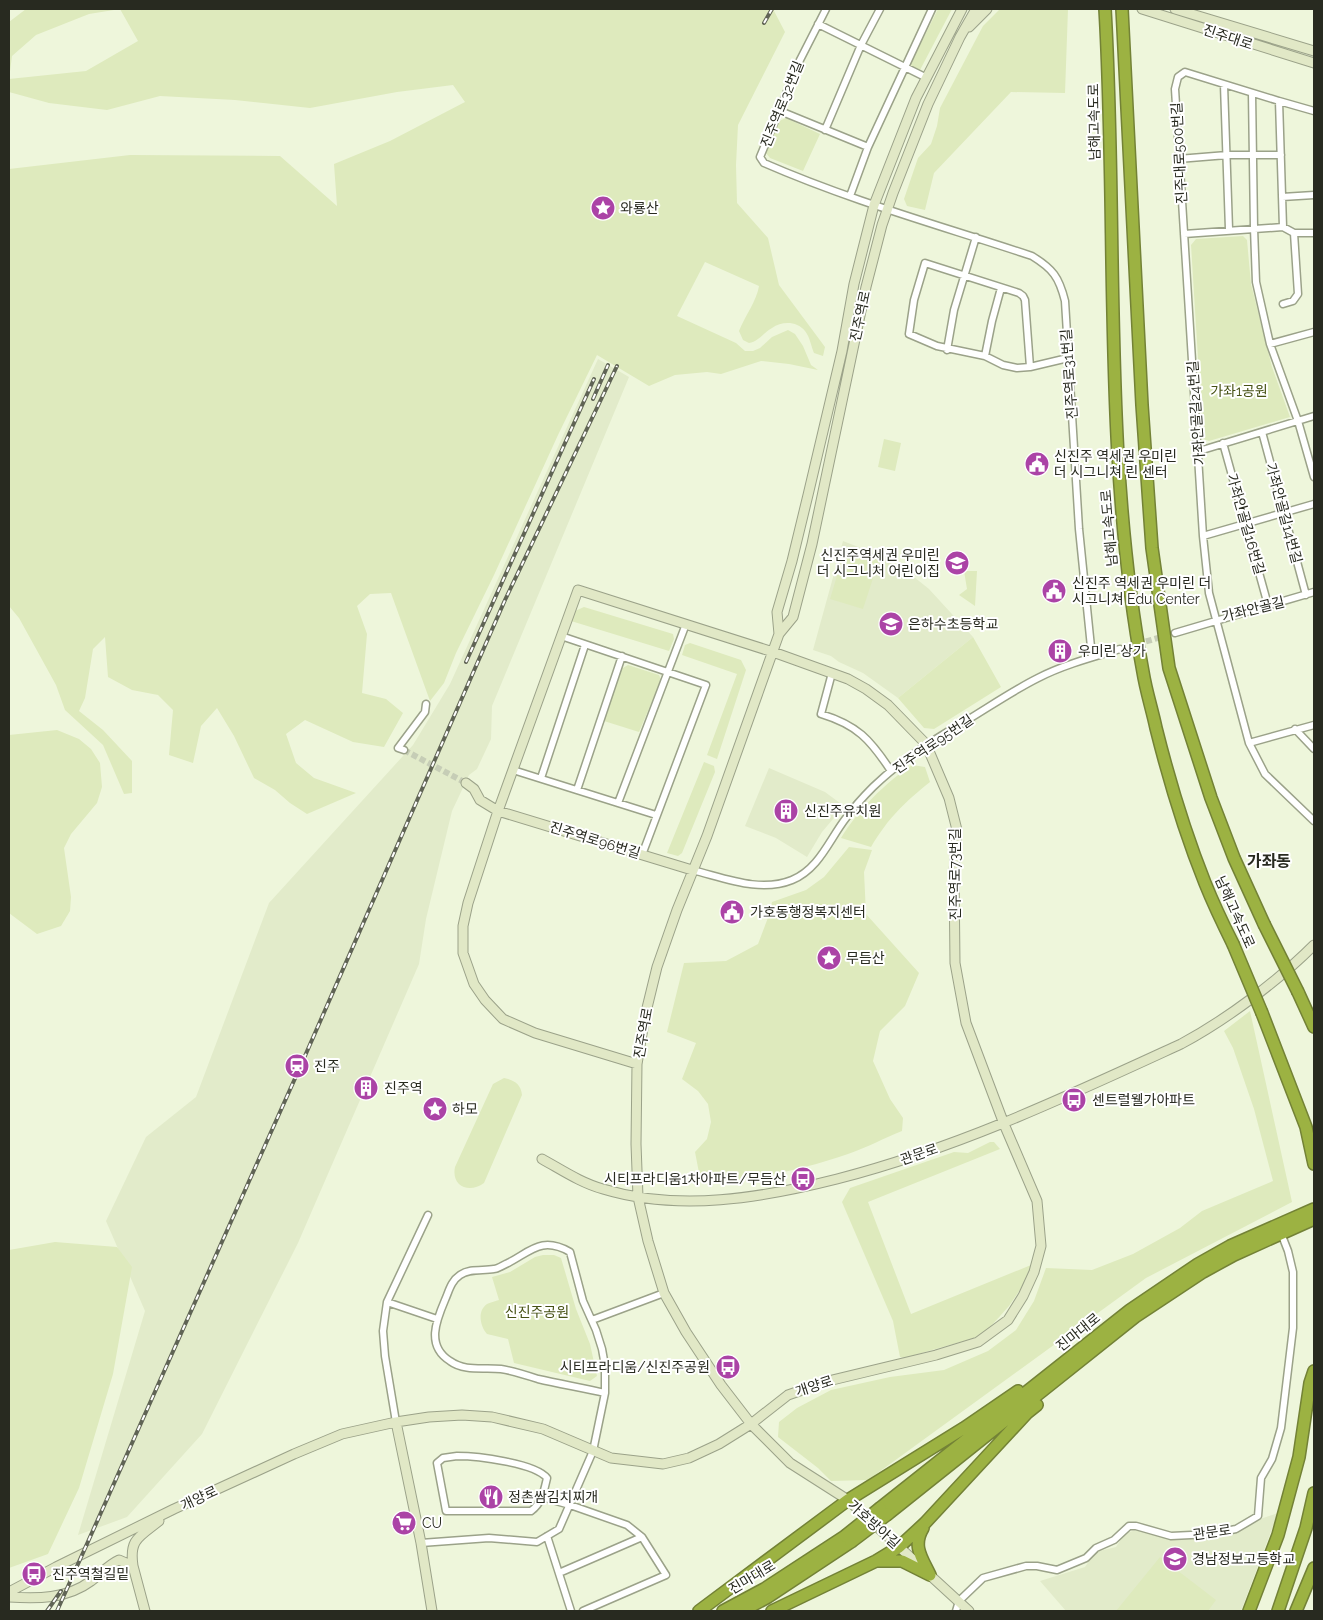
<svg xmlns="http://www.w3.org/2000/svg" width="1323" height="1620" font-family="Raleway,'Noto Sans KR',sans-serif">
<rect width="100%" height="100%" fill="#eef6db"/>
<path fill="#e2ebca" d="M598 359 629 377 492 706 491 739 477 769 469 775 452 811 426 919 419 964 298 1243 202 1434 127 1517 78 1535 145 1311 106 1221 146 1137 196 1097 269 903 413 745 450 684Z
M843 541 871 552 904 569 929 589 973 637 898 698 863 673 839 662 831 656 813 650Z
M769 768 825 792 844 806 822 832 807 857 776 838 745 826Z
M1278 1513 1241 1611H1066L1040 1581 1085 1567 1095 1552 1116 1547 1125 1533 1141 1529 1210 1536Z"/>
<path fill="#deeabd" fill-rule="evenodd" d="M26 9H773L785 32 738 125 736 165 737 203 768 238 779 285 825 347 823 356 814 353C811 346 810 337 805 331 797 321 782 321 772 328 763 333 759 341 749 343L743 340 739 331C745 316 757 300 759 286L705 262 677 316 736 343 745 351H753L760 348 772 337 788 330 795 334 803 346 811 365 818 370 789 364 761 361 721 374 707 372 675 375 649 386 597 355 558 435 494 575 456 653 444 683 430 701 391 593 370 594 357 606 367 634 362 693 386 699 403 713 384 747 353 742 305 720 286 734 296 763 314 778 356 793 307 814 290 803 275 790 254 778 234 736 217 708 201 726 193 763 169 755 173 710 158 695 132 690 108 677 105 637 93 649 85 698 79 711 103 730 132 761V793L124 794 103 745 65 710 56 685 19 618 9 606V169L130 155 280 156 337 206 334 164 390 141 465 102 453 85 397 92 310 108 235 100 160 96 107 110 49 103 9 92V22ZM120 9 138 41 86 71 9 79 12 56 36 35 89 14Z
M938 9H952L920 70 910 65Z
M1000 9H1068L1065 93 1011 92 934 173 925 210 907 206 904 199 918 158 931 144 937 126 940 108 983 26Z
M786 118 820 134 803 171 770 158 766 153 779 121Z
M1243 236 1247 240 1251 284 1272 367 1290 417 1209 441 1203 439 1191 245 1196 239Z
M884 439 901 443 895 471 878 467Z
M845 549 879 560 863 609 830 599Z
M964 571H977L975 606 959 595 967 589Z
M584 607 673 634 674 639 669 651 571 621 575 611Z
M973 637 1001 687 934 729 924 728 898 698Z
M690 643 741 660 746 670 717 759 707 755 737 674 682 655 685 645Z
M628 665 659 675 661 680 639 732 604 721 621 669Z
M57 730 79 739 91 749 100 763 102 787 97 803 71 834 64 848 71 897 70 911 61 926 37 934 9 913V735Z
M704 762 714 766 715 772 682 853 678 856 667 853Z
M912 765 925 767 930 782C904 803 889 817 871 847L841 838C858 810 885 783 912 765Z
M849 847 872 850 864 872 866 914 919 973 905 1006 880 1031 873 1061 890 1099 903 1118 902 1131C884 1138 866 1148 848 1154 801 1170 752 1181 701 1183L695 1152 707 1139 711 1122 708 1104 698 1091 682 1079 696 1043 667 1032 684 963 726 961 758 944 769 915 772 902 806 890 824 877Z
M1250 1011 1292 1202 1146 1278 868 1480 831 1481 818 1468 778 1437 779 1422 797 1408 831 1390 890 1377 944 1370 988 1351 1016 1330 1034 1301 1046 1268 1092 1270 1133 1254 1180 1228 1202 1211 1273 1181 1254 1109 1233 1048 1224 1031Z
M504 1078C514 1080 521 1084 522 1095L484 1183C469 1194 451 1186 455 1167L493 1084Z
M990 1142H994L1000 1149 868 1202 911 1314 1031 1265 1024 1284 1009 1306 992 1325 978 1337 904 1358 900 1357 893 1321 842 1202 850 1188 954 1152 968 1153Z
M55 1242 117 1247 132 1267 113 1374 79 1488 48 1554 9 1568V1250Z
M543 1255H554L561 1258 576 1309 590 1344 597 1376 590 1381 514 1363 508 1339 487 1334C480 1326 477 1311 487 1304 491 1302 496 1301 499 1300L492 1277 510 1272 535 1257Z
M1160 1557 1216 1600 1208 1611H1116Z"/>
<g fill="none" stroke-linecap="round" stroke-linejoin="round">
<path stroke="#c6cdb6" stroke-width="6" stroke-dasharray="6 3" stroke-linecap="butt" d="M1120 649 1175 633
M404 750 466 783"/>
<defs>
<path id="street" d="M826 9 800 60 760 157 764 163C851 201 942 226 1032 256 1053 269 1059 277 1065 301L1079 529 1092 657
M818 24 927 78
M1224 85 1229 229
M1252 93 1254 228 1256 282 1270 344 1298 421 1314 477
M1279 101 1185 72 1178 77 1175 89 1203 536 1209 593 1249 743 1265 774 1314 821
M780 111 868 147
M825 130 861 45 880 9
M1178 159 1227 155H1281
M850 196 868 147 932 9
M1282 197 1314 195
M1283 227 1279 101 1314 111
M1184 234 1283 227 1294 233H1314
M1283 304 1293 301 1298 294 1294 233
M1270 344 1314 332
M947 350 954 310 976 237
M985 356 992 321 1001 288
M1030 367 1025 300 1023 296 1019 293 925 263 914 300 909 334 937 346 985 356 1003 365 1017 368 1030 367 1068 358
M1262 432 1306 595
M1223 443 1268 605
M1199 451 1314 416
M1203 536 1314 504
M1175 633 1314 592
M561 636 706 685 642 855
M832 673 821 714C857 725 870 739 891 771
M1295 729 1314 749
M1249 743 1314 725
M404 750 398 748 425 712 426 704
M513 770 656 815
M541 778 585 645
M577 790 622 656
M618 803 686 624
M692 870C725 878 760 893 792 880 819 869 829 840 846 818 854 807 864 796 873 787 902 759 935 739 969 719 992 705 1014 690 1038 678 1063 665 1093 657 1120 649
M387 1302 437 1319
M592 1320 664 1293
M396 1422 385 1356 383 1331 387 1302 428 1215
M457 1456C477 1456 535 1463 547 1478 544 1491 542 1503 531 1511H446L437 1463 443 1458Z
M542 1497 570 1505 627 1525 642 1537 666 1575 583 1611
M547 1536 571 1611
M421 1543 489 1538 537 1542 559 1529 593 1451 605 1393V1366L602 1349 596 1330 583 1301 570 1252C542 1236 531 1251 508 1263 503 1265 498 1269 494 1269 483 1271 470 1268 460 1275 451 1281 449 1291 445 1300 436 1321 426 1346 450 1361 465 1372 484 1367 501 1369 514 1371 526 1375 538 1379 560 1384 583 1388 605 1393
M559 1573 642 1537
M956 1611 959 1601 983 1578 1026 1566H1037L1057 1570 1086 1558 1096 1548 1114 1540 1129 1526H1136L1171 1536 1211 1534 1236 1529 1258 1516 1261 1478 1272 1459 1281 1428 1293 1328V1272L1288 1251 1281 1233"/>
<path id="secondary" d="M962 9 916 98 874 205 854 284 842 351 808 495 792 561 777 612 779 634 707 836 677 910 657 967 645 1016 637 1064 636 1144 638 1197 648 1241 664 1293 686 1332 721 1385 751 1424 790 1463 848 1500 969 1611
M1142 9 1314 63
M1175 9 1314 51
M969 27 987 9
M779 634 793 617 812 544 866 287 882 225 893 193 928 104 960 37 976 9
M466 783 474 789 480 800 498 811 692 870
M542 1159C562 1170 581 1183 603 1189 679 1212 762 1198 837 1179 958 1148 1068 1096 1181 1044 1226 1020 1278 981 1314 945
M396 1422 421 1543 432 1611
M133 1566 145 1611
M9 1592 56 1567 174 1509 294 1454 342 1434 396 1422 429 1417 462 1415 492 1417 543 1429 611 1458 663 1464 689 1458 719 1444 751 1424 788 1395 828 1381 936 1355 978 1342 1008 1320 1023 1296 1034 1272 1041 1246 1037 1201 1004 1124 966 1023 955 963 954 873 957 830 949 798 926 744 888 705 866 689 848 679 773 652 578 590 498 811 468 903 463 926V953L474 984 485 1000 503 1019 535 1033 637 1064
M9 1597C37 1599 67 1599 91 1581 101 1574 108 1565 119 1560L133 1566C129 1539 139 1537 159 1521"/>
<path id="highway" d="M1105 9C1118 230 1102 453 1143 672 1146 691 1152 709 1156 728 1169 780 1185 833 1205 883 1213 903 1223 924 1233 944
M1122 9 1142 405 1152 548 1169 668 1211 798 1234 858 1264 924
M1298 992 1314 1027
M1262 1013 1306 1127 1314 1164
M880 1508 1130 1310 1198 1264 1230 1246 1314 1209
M888 1514 1135 1317 1203 1272 1234 1255 1314 1219
M878 1561H902L930 1575C922 1558 912 1546 923 1528
M699 1611 848 1500 964 1428 1018 1391
M723 1611 764 1589 845 1536
M742 1611 768 1597 851 1542
M772 1611 876 1561 899 1547 925 1523 1027 1413 1037 1405
M1249 1611 1278 1535 1299 1457 1310 1383 1314 1371
M1278 1611 1306 1528 1314 1493
M1296 1611 1314 1568"/>
</defs>
<use href="#street" stroke="#9ba289" stroke-width="9"/>
<use href="#secondary" stroke="#9ba289" stroke-width="11"/>
<use href="#highway" stroke="#738236" stroke-width="14"/>
<use href="#street" stroke="#fff" stroke-width="6"/>
<use href="#secondary" stroke="#e1e8c6" stroke-width="9"/>
<use href="#highway" stroke="#9cb242" stroke-width="11"/>
<defs>
<path id="rail" d="M764 23 772 9
M593 399 608 365
M466 662 594 379
M47 1611 61 1591
M57 1611 301 1065 505 600 617 366"/>
</defs>
<use href="#rail" stroke="#606455" stroke-width="4"/>
<use href="#rail" stroke="#fff" stroke-width="2" stroke-dasharray="5.5" stroke-linecap="butt"/>
<defs>
<path id="highway-bridge" d="M1264 924 1298 992
M1233 944 1262 1013
M845 1536 880 1508
M851 1542 888 1514"/>
</defs>
<use href="#highway-bridge" stroke="#738236" stroke-width="14" stroke-linecap="butt"/>
<use href="#highway-bridge" stroke="#9cb242" stroke-width="11"/>
</g>
<defs>
<symbol id="sight-disc" viewBox="-11 -11 22 22"><circle r="9.5" fill="#ab43a6" stroke="#fff"/><path d="M0-6L1.8-2.2L6-1.7L2.9 1.2L3.7 5.4L0 3.3L-3.7 5.4L-2.9 1.2L-6-1.7L-1.8-2.2Z" fill="#fff"/></symbol>
<symbol id="civic-disc" viewBox="-11 -11 22 22"><circle r="9.5" fill="#ab43a6" stroke="#fff"/><path d="M-.6-6.5H3V-4.5H.6V-3L4-1V1h2V6H-6V1h2V-1L-.6-3ZM-1.2 2.5V6h2.4V2.5Z" fill="#fff"/></symbol>
<symbol id="school-disc" viewBox="-11 -11 22 22"><circle r="9.5" fill="#ab43a6" stroke="#fff"/><path d="M0-5L7-2L0 1L-7-2ZM-4 1L0 2.5L4 1V4Q0 6-4 4Z" fill="#fff"/></symbol>
<symbol id="building-disc" viewBox="-11 -11 22 22"><circle r="9.5" fill="#ab43a6" stroke="#fff"/><path d="M-4-6H4V6H1V3H-1V6H-4ZM-2.5-4.3h1.7v1.8h-1.7ZM.8-4.3h1.7v1.8H.8ZM-2.5-1h1.7V.8h-1.7ZM.8-1h1.7V.8H.8Z" fill="#fff"/></symbol>
<symbol id="station-disc" viewBox="-11 -11 22 22"><circle r="9.5" fill="#ab43a6" stroke="#fff"/><path d="M-3-6H3Q5-6 5-4V2Q5 4 3 4L4.5 6H3L1.5 4h-3L-3 6H-4.5L-3 4Q-5 4-5 2V-4Q-5-6-3-6ZM-3.5-4v3h7v-3ZM-3.5 1v1.5H-2V1ZM2 1v1.5H3.5V1Z" fill="#fff"/></symbol>
<symbol id="bus-disc" viewBox="-11 -11 22 22"><circle r="9.5" fill="#ab43a6" stroke="#fff"/><path d="M-5-6H5V4H4V6H2V4H-2V6H-4V4H-5ZM-3.5-4V0h7V-4ZM-3.5 1.2v1.5H-2V1.2ZM2 1.2v1.5H3.5V1.2Z" fill="#fff"/></symbol>
<symbol id="restaurant-disc" viewBox="-11 -11 22 22"><circle r="9.5" fill="#ab43a6" stroke="#fff"/><path d="M-5-6h1v4h1v-4h1v4h1v-4h1v5L-1.5 .5V6h-2V.5L-5-1ZM5-6V6H3V1.5H1.5Q1.5-4 5-6Z" fill="#fff"/></symbol>
<symbol id="supermarket-disc" viewBox="-11 -11 22 22"><circle r="9.5" fill="#ab43a6" stroke="#fff"/><path d="M-6-5.5h2.5l.6 2H6L4.5 2H-2.5L-4.4-4H-6ZM-1.5 3.2a1.3 1.3 0 1 0 .1 0ZM3 3.2a1.3 1.3 0 1 0 .1 0Z" fill="#fff"/></symbol>
</defs>
<g fill-rule="evenodd">
<use href="#sight-disc" x="589" y="194" width="28" height="28"/>
<use href="#civic-disc" x="1023" y="450" width="28" height="28"/>
<use href="#school-disc" x="943" y="549" width="28" height="28"/>
<use href="#civic-disc" x="1040" y="577" width="28" height="28"/>
<use href="#school-disc" x="877" y="610" width="28" height="28"/>
<use href="#building-disc" x="1046" y="637" width="28" height="28"/>
<use href="#building-disc" x="772" y="797" width="28" height="28"/>
<use href="#civic-disc" x="718" y="898" width="28" height="28"/>
<use href="#sight-disc" x="815" y="944" width="28" height="28"/>
<use href="#station-disc" x="283" y="1052" width="28" height="28"/>
<use href="#building-disc" x="352" y="1074" width="28" height="28"/>
<use href="#bus-disc" x="1060" y="1086" width="28" height="28"/>
<use href="#sight-disc" x="421" y="1095" width="28" height="28"/>
<use href="#bus-disc" x="789" y="1165" width="28" height="28"/>
<use href="#bus-disc" x="714" y="1353" width="28" height="28"/>
<use href="#restaurant-disc" x="477" y="1483" width="28" height="28"/>
<use href="#supermarket-disc" x="390" y="1509" width="28" height="28"/>
<use href="#school-disc" x="1161" y="1545" width="28" height="28"/>
<use href="#bus-disc" x="20" y="1560" width="28" height="28"/>
</g>
<g text-anchor="middle" stroke-width="4" stroke-linejoin="round" paint-order="stroke">
<g font-size="14" fill="#282a20" stroke="#fff">
<text transform="translate(1228 37) rotate(18)" y="5">진주대로</text>
<text transform="translate(782 104) rotate(-68)" y="5">진주역로32번길</text>
<text transform="translate(1094 122) rotate(-91)" y="5">남해고속도로</text>
<text transform="translate(1179 153) rotate(-93)" y="5">진주대로500번길</text>
<text transform="translate(860 316) rotate(-78)" y="5">진주역로</text>
<text transform="translate(1069 374) rotate(-94)" y="5">진주역로31번길</text>
<text transform="translate(1196 413) rotate(-94)" y="5">가좌안골길24번길</text>
<text transform="translate(1284 513) rotate(75)" y="5">가좌안골길14번길</text>
<text transform="translate(1246 524) rotate(74)" y="5">가좌안골길16번길</text>
<text transform="translate(1109 528) rotate(-95)" y="5">남해고속도로</text>
<text transform="translate(1253 609) rotate(-14)" y="5">가좌안골길</text>
<text transform="translate(933 744) rotate(-34)" y="5">진주역로95번길</text>
<text transform="translate(595 840) rotate(17)" y="5">진주역로96번길</text>
<text transform="translate(955 874) rotate(-90)" y="5">진주역로73번길</text>
<text transform="translate(1235 912) rotate(66)" y="5">남해고속도로</text>
<text transform="translate(643 1033) rotate(-80)" y="5">진주역로</text>
<text transform="translate(919 1154) rotate(-19)" y="5">관문로</text>
<text transform="translate(1078 1332) rotate(-39)" y="5">진마대로</text>
<text transform="translate(814 1386) rotate(-18)" y="5">개양로</text>
<text transform="translate(199 1498) rotate(-25)" y="5">개양로</text>
<text transform="translate(874 1524) rotate(42)" y="5">가호방아길</text>
<text transform="translate(1212 1532) rotate(-8)" y="5">관문로</text>
<text transform="translate(752 1577) rotate(-31)" y="5">진마대로</text>
</g>
<g font-size="14" fill="#282a20" stroke="#fff" text-anchor="start">
<text x="620" y="213">와룡산</text>
<text x="1054" y="461">신진주 역세권 우미린<tspan x="1054" dy="16">더 시그니쳐 린 센터</tspan></text>
<text x="940" y="560" text-anchor="end">신진주역세권 우미린<tspan x="940" dy="16">더 시그니처 어린이집</tspan></text>
<text x="1072" y="588">신진주 역세권 우미린 더<tspan x="1072" dy="16">시그니쳐 Edu Center</tspan></text>
<text x="908" y="629">은하수초등학교</text>
<text x="1078" y="656">우미린 상가</text>
<text x="804" y="816">신진주유치원</text>
<text x="750" y="917">가호동행정복지센터</text>
<text x="846" y="963">무듬산</text>
<text x="314" y="1071">진주</text>
<text x="384" y="1093">진주역</text>
<text x="1092" y="1105">센트럴웰가아파트</text>
<text x="452" y="1114">하모</text>
<text x="786" y="1184" text-anchor="end">시티프라디움1차아파트/무듬산</text>
<text x="710" y="1372" text-anchor="end">시티프라디움/신진주공원</text>
<text x="508" y="1502">정촌쌈김치찌개</text>
<text x="422" y="1528">CU</text>
<text x="1192" y="1564">경남정보고등학교</text>
<text x="52" y="1579">진주역철길밑</text>
</g>
<g font-size="14" fill="#465114" stroke="#fff">
<text x="1239" y="396">가좌1공원</text>
<text x="537" y="1317">신진주공원</text>
</g>
<g font-size="16" font-weight="bold" fill="#282a20" stroke="#fff">
<text x="1269" y="867">가좌동</text>
</g>
</g>
<rect width="1323" height="1620" fill="none" stroke="#282a20" stroke-width="20"/>
</svg>
